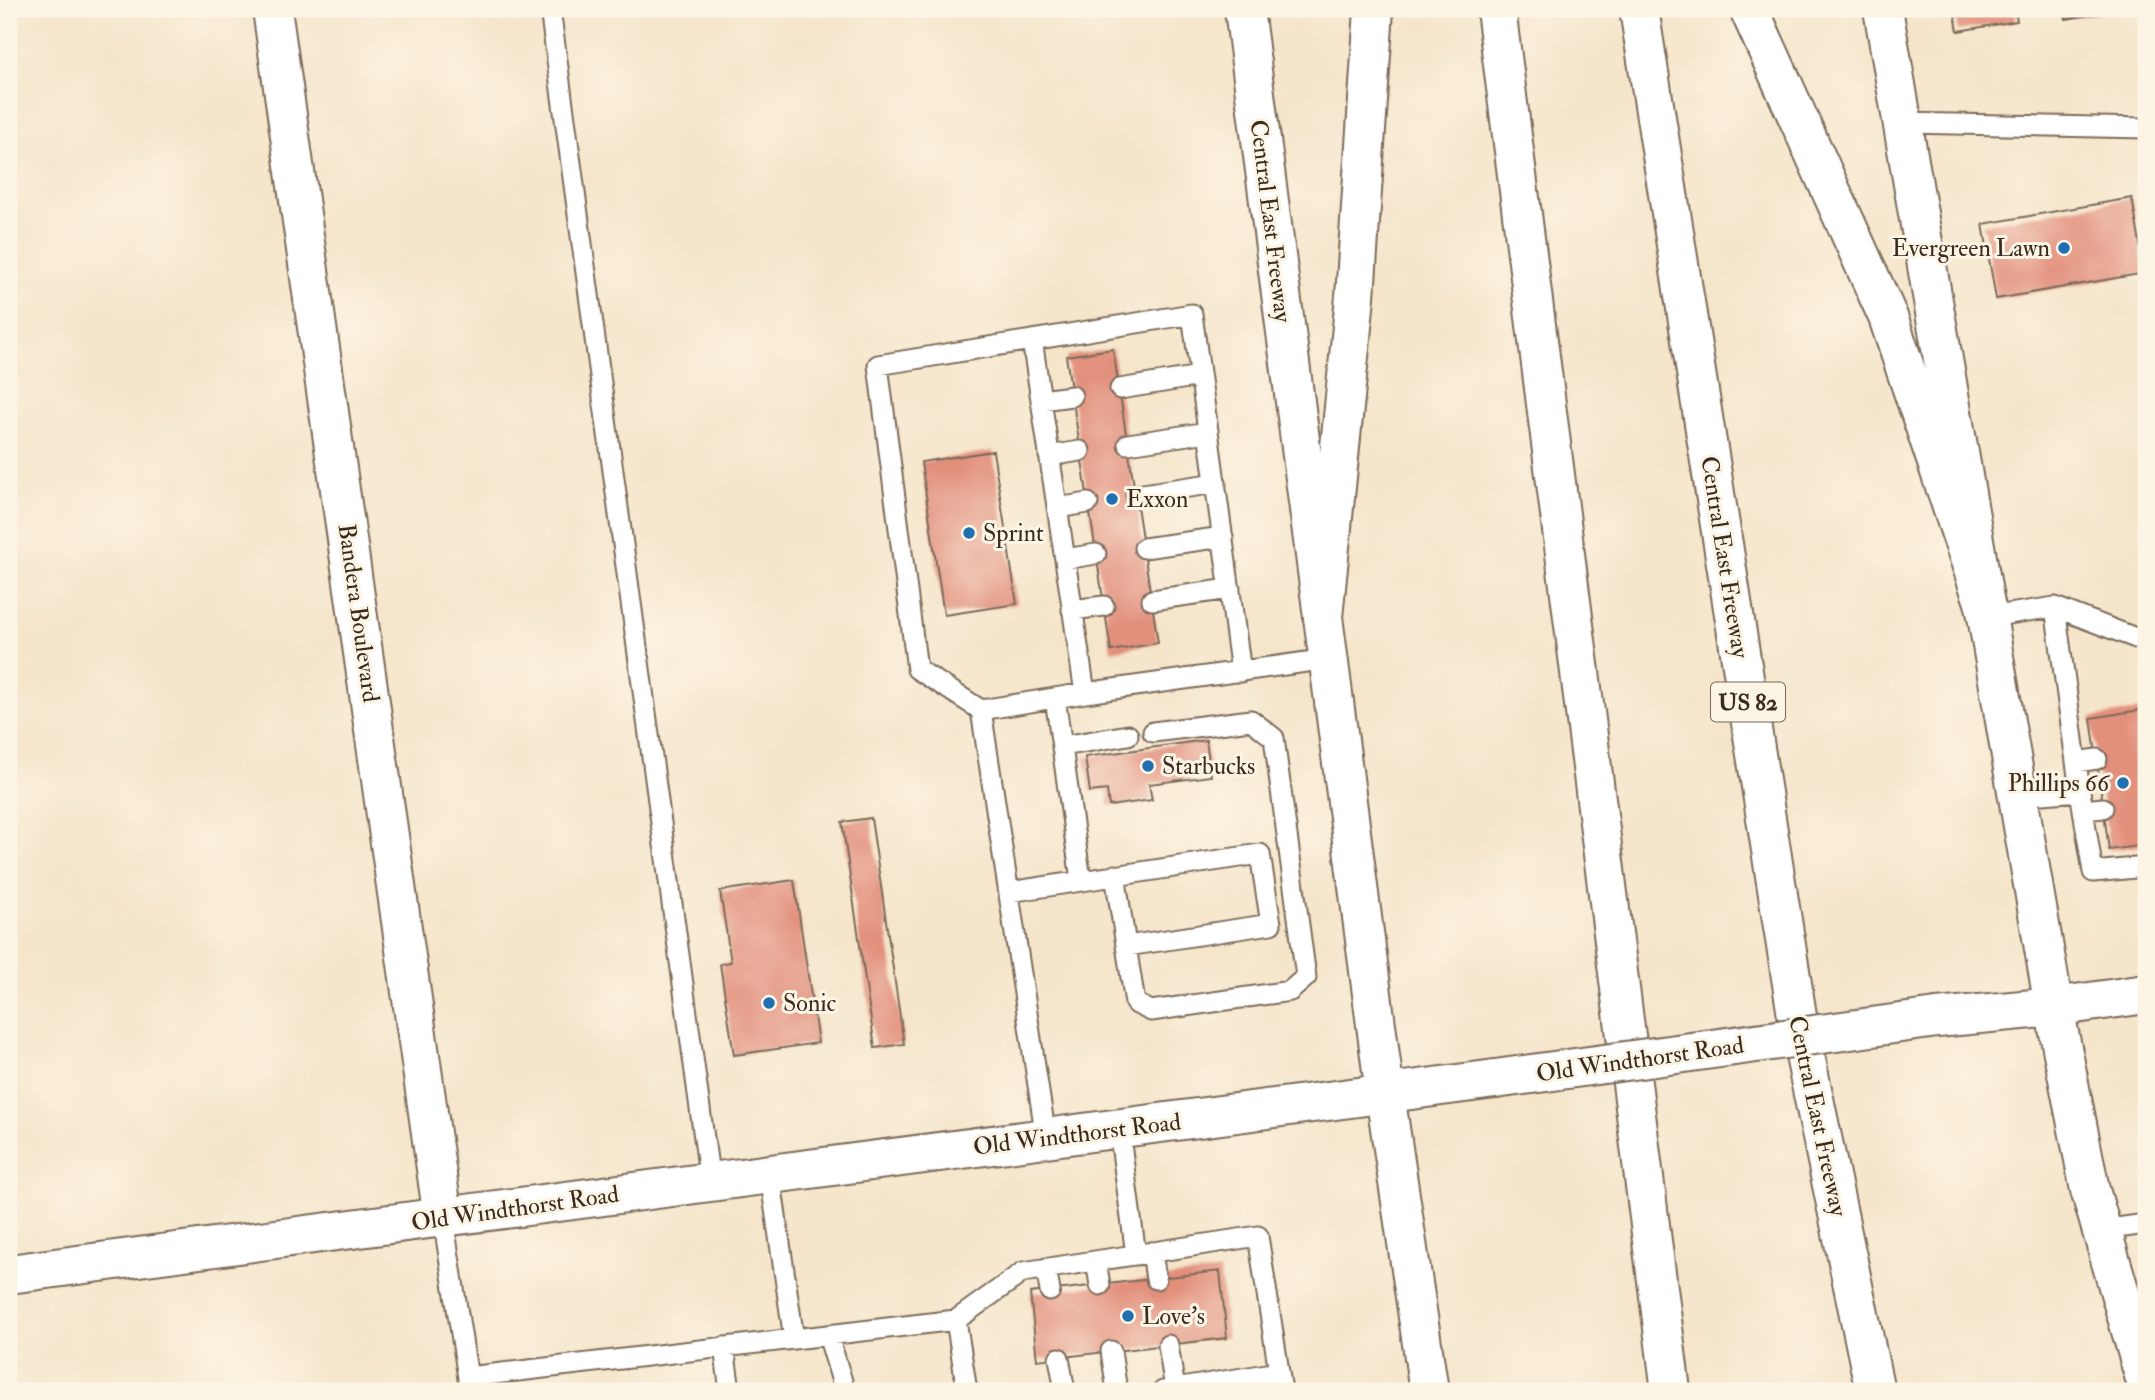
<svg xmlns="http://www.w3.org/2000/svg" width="2155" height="1400" font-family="'IM FELL Double Pica',serif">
<rect width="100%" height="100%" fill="#fcf5e5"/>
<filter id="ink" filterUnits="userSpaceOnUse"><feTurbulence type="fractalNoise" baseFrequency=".0143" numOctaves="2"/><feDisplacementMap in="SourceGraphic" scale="14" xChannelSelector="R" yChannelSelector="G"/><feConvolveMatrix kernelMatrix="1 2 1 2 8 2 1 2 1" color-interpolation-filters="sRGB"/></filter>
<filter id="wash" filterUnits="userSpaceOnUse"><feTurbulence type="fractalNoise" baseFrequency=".00686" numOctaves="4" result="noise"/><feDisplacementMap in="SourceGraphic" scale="28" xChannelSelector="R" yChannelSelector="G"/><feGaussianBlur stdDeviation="1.57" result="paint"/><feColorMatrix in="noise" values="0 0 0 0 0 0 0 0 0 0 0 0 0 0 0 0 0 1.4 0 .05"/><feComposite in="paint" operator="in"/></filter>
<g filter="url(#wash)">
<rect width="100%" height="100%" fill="#f5e5ca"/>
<g id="blocks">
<path fill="#e28f7c" d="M1954 9H2015L2017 21 1958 31Z
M2064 9H2119V10L2066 19Z
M2132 198 2145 273 1996 299 1983 224Z
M1113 349 1158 643 1111 651 1066 356Z
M993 451 1017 604 944 615 921 462Z
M2146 709V845L2109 850 2091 718Z
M1206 740 1211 776 1149 784 1152 800 1109 806 1107 790 1090 792 1085 757Z
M871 818 904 1044 875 1048 842 822Z
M794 880 818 1043 734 1055 720 964 731 962 720 891Z
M1220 1271 1227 1338 1037 1360 1030 1293Z"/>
</g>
</g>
<g filter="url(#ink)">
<use href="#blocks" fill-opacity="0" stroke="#7c6b5a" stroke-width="2"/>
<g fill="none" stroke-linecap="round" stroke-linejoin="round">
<defs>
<path id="lane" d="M550 9 710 1182
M1903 123 2146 128
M1032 340 1085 693
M1120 389 1200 376
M1041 400 1072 396
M1128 444 1208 432
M1049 456 1080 451
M1136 495 1216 483
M1057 508 1088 503
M1144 548 1223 537
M1065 559 1096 554
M1152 600 1230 589
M1072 610 1104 606
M1989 617 2055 607
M1055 698 1081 880
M981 710 917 669 878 365 1192 314 1241 672
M1063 746 1128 735
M2076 762 2097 759
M2080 791 2055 607 2146 642
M2018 796 2080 791 2093 872 2146 867
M2083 810 2103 808
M1115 875 1135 1003 1151 1011 1290 991 1306 977 1274 738 1251 720 1153 732
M1009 892 1260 854 1271 924 1127 946
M1119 1129 1136 1255
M1046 1138 981 710 1085 693 1328 659
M770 1175 794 1339
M443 1218 470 1391
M2102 1230 2146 1224
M1152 1252 1156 1279
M1096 1261 1100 1285
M1046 1268 1050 1291
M956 1320 967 1391
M828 1335 845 1391
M1168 1345 1175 1389
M724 1347 730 1391
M1111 1351 1117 1391
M1059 1358 1065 1391
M468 1377 956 1320 1023 1272 1258 1236 1282 1391
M1163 1391 1279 1372"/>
<path id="street" d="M272 9 443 1218"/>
<path id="secondary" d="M1244 9 1385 1094 1429 1391
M1883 9 2054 1007 2090 1190 2146 1382
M1937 1018 2054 1007 2146 994
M9 1274 1495 1079"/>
<path id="highway" d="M1496 9 1671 1391
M1639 9 1798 1022 1875 1391
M1749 9 1888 317 1989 617
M1323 617 1355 297 1374 9"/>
</defs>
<use href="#lane" stroke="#7c6b5a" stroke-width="23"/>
<use href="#street" stroke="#7c6b5a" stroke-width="42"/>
<use href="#secondary" stroke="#7c6b5a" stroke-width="42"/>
<use href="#highway" stroke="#7c6b5a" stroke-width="42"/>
<use href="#lane" stroke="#fff" stroke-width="19"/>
<use href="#street" stroke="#fff" stroke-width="38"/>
<use href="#secondary" stroke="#fff" stroke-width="38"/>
<use href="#highway" stroke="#fff" stroke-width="38"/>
<defs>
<path id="secondary-bridge" d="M1495 1079 1937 1018"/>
</defs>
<use href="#secondary-bridge" stroke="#7c6b5a" stroke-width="42" stroke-linecap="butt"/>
<use href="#secondary-bridge" stroke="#fff" stroke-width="38"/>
</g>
</g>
<g fill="#1f6fb2" stroke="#fcf5e5" stroke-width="2.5">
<circle cx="2064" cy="248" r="7"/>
<circle cx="1112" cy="499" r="7"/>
<circle cx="969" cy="533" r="7"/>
<circle cx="1148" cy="766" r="7"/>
<circle cx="2123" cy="783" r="7"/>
<circle cx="769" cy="1003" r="7"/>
<circle cx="1128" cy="1316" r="7"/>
</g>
<g text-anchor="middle" stroke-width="6" stroke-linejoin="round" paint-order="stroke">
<rect fill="#fcf5e5" stroke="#75675a" stroke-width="2" x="1711" y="682.5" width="74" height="39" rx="5"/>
<g font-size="23" font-weight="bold" fill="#3b2a1e">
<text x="1748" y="710">US 82</text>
</g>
<g font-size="24" fill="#3b2a1e" stroke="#fcf5e5">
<text transform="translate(1271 221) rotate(83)" y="8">Central East Freeway</text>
<text transform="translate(1725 557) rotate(81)" y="8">Central East Freeway</text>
<text transform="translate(359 613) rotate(82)" y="8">Bandera Boulevard</text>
<text transform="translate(1640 1059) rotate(-8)" y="8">Old Windthorst Road</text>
<text transform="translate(1818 1116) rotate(78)" y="8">Central East Freeway</text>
<text transform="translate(1077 1134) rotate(-7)" y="8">Old Windthorst Road</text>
<text transform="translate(515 1208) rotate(-8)" y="8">Old Windthorst Road</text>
</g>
<g font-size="24" fill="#3b2a1e" stroke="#fcf5e5" text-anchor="start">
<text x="2050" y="256" text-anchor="end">Evergreen Lawn</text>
<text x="1126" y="507">Exxon</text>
<text x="983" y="541">Sprint</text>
<text x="1162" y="774">Starbucks</text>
<text x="2109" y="791" text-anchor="end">Phillips 66</text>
<text x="783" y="1011">Sonic</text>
<text x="1142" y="1324">Love's</text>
</g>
</g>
<rect width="2155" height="1400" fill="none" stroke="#fcf5e5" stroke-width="35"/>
</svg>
